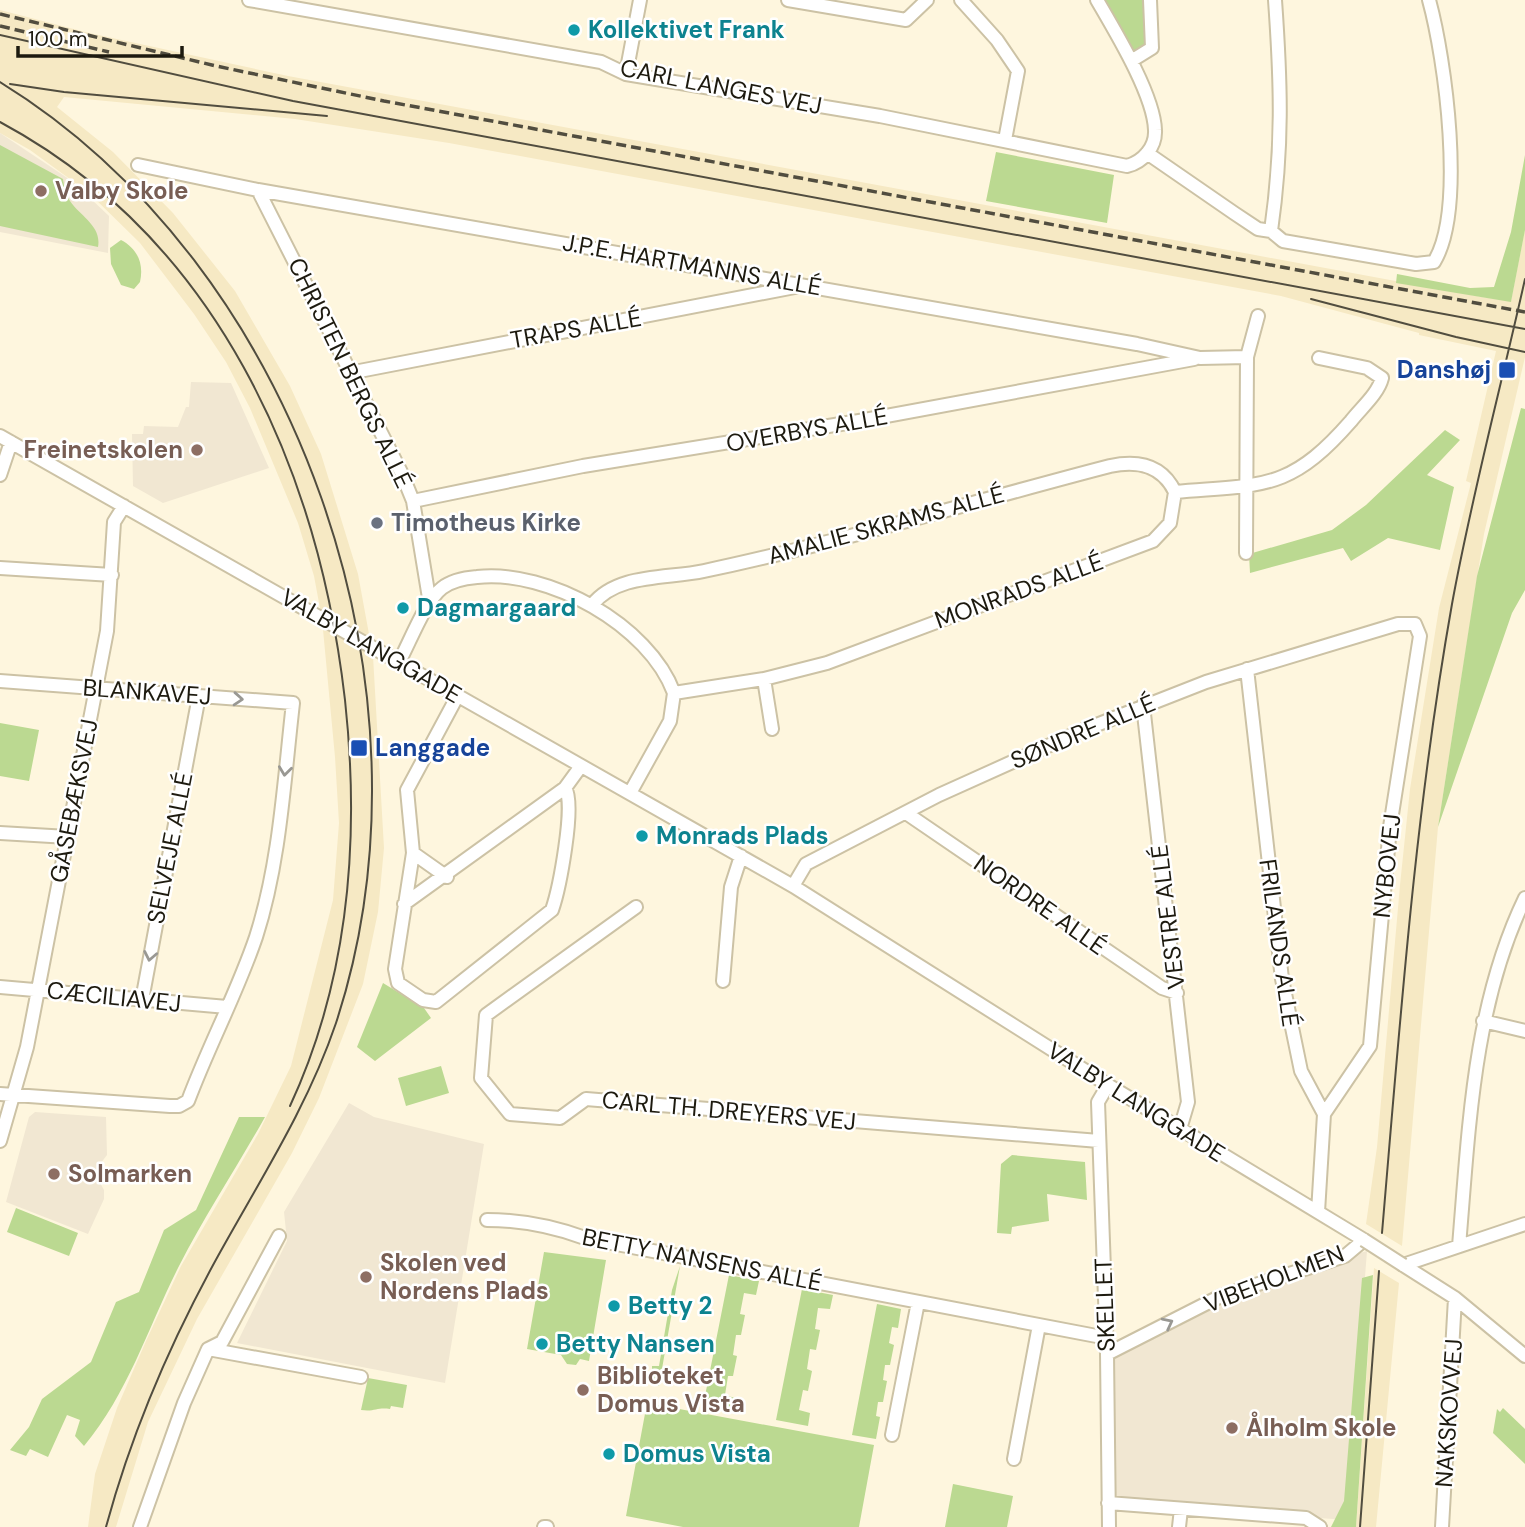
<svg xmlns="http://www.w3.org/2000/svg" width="1525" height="1527" font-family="'DM Sans',sans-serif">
<rect width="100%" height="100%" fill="#fef6de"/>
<path fill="#f6e9c4" d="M0 10 89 33 288 76 1482 297 1511 301 1525 229V357L1484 534 1438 827 1402 1246 1366 1224 1377 1147 1400 885 1410 789 1439 608 1471 483 1466 481 1496 351 1419 335V333L1281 296 449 143 295 119 64 97 57 107 113 152 173 213 235 291 290 386 321 454 358 574 373 656 384 848 378 912 363 984 319 1098 292 1153 197 1319 148 1422 116 1527H88L95 1474 117 1408 146 1341 181 1266 258 1134 291 1066 333 900 339 823 335 757 322 619 314 576 298 523 250 408 226 362 194 314 140 243 89 193 30 150 0 133Z
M1374 1268 1399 1283 1376 1527H1356Z"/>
<path fill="#f1e7d2" d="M0 133 72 181 109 216 108 253 0 232Z
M191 382 231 383 269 468 163 503 133 486 132 434H143L144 426 178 427 186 407H189Z
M349 1103 374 1117 484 1144 445 1383 237 1343 287 1241 284 1212Z
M35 1112 106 1117 107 1155 94 1172 104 1190V1199L88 1234 6 1202 29 1117Z
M1367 1251 1346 1520 1112 1502 1111 1354 1249 1286Z"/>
<path fill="#bbd991" d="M1105 0H1145L1148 45 1134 54Z
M0 145 63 179C64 186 66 195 70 201 80 216 102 226 98 247L0 226Z
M996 152 1114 175 1107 223 986 201Z
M1525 155V230L1511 302 1396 283 1397 274 1470 288 1494 287 1511 232Z
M121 240C138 249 144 264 140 282L134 289 121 285 111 264 110 248Z
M1521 408 1525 409V590L1512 613 1438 827 1477 576Z
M1445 430 1460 440 1427 475 1454 487 1440 550 1388 538 1351 561 1343 548 1250 573 1249 554 1332 530 1366 505Z
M0 723 39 730 29 781 0 776Z
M383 983 424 1008 431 1018 375 1061 357 1047Z
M441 1066 449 1093 406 1106 398 1078Z
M239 1117H265C237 1167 205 1215 179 1266 148 1327 129 1392 84 1446L75 1436 80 1420 67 1415 48 1457 30 1449 26 1456 10 1450 29 1427 42 1399 91 1362 116 1302 139 1292 164 1230 196 1210Z
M1012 1155 1085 1162 1087 1200 1047 1194 1049 1221 1012 1227 1011 1234 997 1233 1001 1164Z
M16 1208 78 1233 69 1256 7 1232Z
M544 1252 606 1260 589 1361 580 1359 576 1365 567 1364 561 1355 527 1349Z
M680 1266 659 1386 652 1385V1366H659L672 1290Z
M729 1275 759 1281 756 1295 744 1293 740 1314 745 1315 741 1335H736L733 1355 737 1356 733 1376H728L725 1395 735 1398 732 1412 703 1406Z
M1373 1275 1356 1527H1331L1344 1501 1362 1278Z
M802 1289 833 1295 830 1309 818 1308 815 1329 820 1330 816 1350 810 1349 807 1369 812 1371 808 1391 803 1390 799 1410 810 1413 808 1426 776 1420Z
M877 1304 901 1309 898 1328 892 1327 889 1343 894 1345 890 1365H885L883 1380 887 1381 883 1402H878L876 1416 880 1417 876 1439 852 1435Z
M368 1378 407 1385 403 1408 391 1406 390 1409C377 1407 375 1412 361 1410Z
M647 1403 874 1445 859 1527H683L626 1516Z
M1503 1408 1525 1429V1464L1493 1433 1497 1409 1500 1412Z
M953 1484 1013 1496 1007 1527H945Z"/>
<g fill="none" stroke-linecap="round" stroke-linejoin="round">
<defs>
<path id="minor" d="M249 0 601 62 626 74 880 116 1127 166C1143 162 1156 147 1155 130 1154 95 1115 31 1097 0
M788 0 906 20 927 0
M961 0 997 40 1018 71 1005 140
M1131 61 1152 48 1150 0
M626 74 640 0
M1147 153 1234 213 1258 229 1271 231 1283 241 1416 264 1434 262C1466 210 1445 58 1429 0
M138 165 258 190 1137 344 1200 358 1247 357
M258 190 402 474 413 501 430 604
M1271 231C1283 147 1281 84 1275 0
M349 373 795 287
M0 436 793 886 1108 1085 1364 1240 1345 1256 1221 1296 1107 1354
M0 475 11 442
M413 501 583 466 859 421 1194 359
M1246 553 1247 357 1258 316
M0 568 112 575
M592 605C617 573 667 579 704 571 841 542 975 501 1110 466 1138 460 1162 465 1175 492
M399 662C410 642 425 601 442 588 452 580 465 578 477 577 548 569 649 625 674 693
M1247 669 1282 979 1301 1071 1324 1114 1318 1212
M764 679 772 729
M0 681 293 703C284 781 280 862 256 937 237 993 209 1045 188 1101L179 1106H170L0 1094
M458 695 407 790 413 853 395 969 398 983 423 1000 436 1002 552 910C559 890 576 804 565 788
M1143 705 1188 1102 1180 1129
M630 793 670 721 674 693 764 679 827 663 1153 541 1170 523 1175 492C1263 484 1289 492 1351 421 1361 408 1378 394 1382 378L1367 368 1319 358
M906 813 1162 988 1177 993
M0 833 68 837
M413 853 447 877
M793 886 806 864 939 795 1081 731 1206 682 1398 624H1415L1420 636 1390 827 1370 1046 1324 1114
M404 904 565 788 581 766
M636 907 486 1015 481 1078 510 1114 560 1118 586 1099 1099 1141
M723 981 731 887 741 856
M0 987 227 1007
M142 1000 199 696
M1483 1021 1525 1031
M1108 1085 1098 1102 1107 1354 1109 1527
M0 1141 27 1047 107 631 114 522 124 506
M487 1220C521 1220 552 1226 585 1238L1107 1338
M1459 1246C1469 1128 1473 1006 1525 898
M1403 1265 1455 1298 1525 1356
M1403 1265 1525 1224
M208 1349 361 1377
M892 1435 918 1302
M1014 1459 1039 1325
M1108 1503 1306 1518 1320 1527
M140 1527 184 1403 208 1349 222 1342 279 1236
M544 1527H547
M1179 1527 1181 1509
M1442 1527 1455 1298"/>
</defs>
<use href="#minor" stroke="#ccc2a5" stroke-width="16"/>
<use href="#minor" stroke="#fff" stroke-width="12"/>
<path stroke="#514d3f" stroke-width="2" d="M0 35 293 101 1525 329
M0 82C299 266 445 691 336 1023 308 1106 260 1180 218 1256 170 1343 132 1431 106 1527
M10 84 64 92 327 116
M0 122C216 238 318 466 345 700 360 838 349 979 290 1106
M1311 299 1456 337 1525 352
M1382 1233C1400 1023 1415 812 1452 604 1472 494 1501 387 1525 279
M1360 1527 1379 1271"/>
<path stroke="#514d3f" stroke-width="3.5" stroke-dasharray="10 5" stroke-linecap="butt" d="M0 14 216 66 384 101 1525 312
M0 26 109 52"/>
<defs>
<path id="minor-bridge" d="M1364 1240 1403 1265"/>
</defs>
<use href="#minor-bridge" stroke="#ccc2a5" stroke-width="16" stroke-linecap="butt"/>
<use href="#minor-bridge" stroke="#fff" stroke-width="12"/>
</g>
<defs><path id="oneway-chevron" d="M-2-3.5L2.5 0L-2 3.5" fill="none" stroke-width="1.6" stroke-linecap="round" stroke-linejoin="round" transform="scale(1.75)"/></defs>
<g stroke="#999893">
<use href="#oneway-chevron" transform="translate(238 699) rotate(4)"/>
<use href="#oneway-chevron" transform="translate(285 771) rotate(97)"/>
<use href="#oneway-chevron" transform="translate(150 956) rotate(101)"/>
<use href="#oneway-chevron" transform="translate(1168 1323) rotate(-27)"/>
</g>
<g fill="#0f9aa8" stroke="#fff" stroke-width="2.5">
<circle cx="574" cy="30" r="7"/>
<circle cx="403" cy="608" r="7"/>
<circle cx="642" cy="836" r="7"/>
<circle cx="614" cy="1306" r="7"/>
<circle cx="542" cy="1344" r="7"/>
<circle cx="609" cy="1454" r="7"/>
</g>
<g fill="#8d6e63" stroke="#fff" stroke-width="2.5">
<circle cx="41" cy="191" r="7"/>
<circle cx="197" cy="450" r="7"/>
<circle cx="54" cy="1174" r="7"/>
<circle cx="366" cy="1277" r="7"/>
<circle cx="583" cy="1390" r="7"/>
<circle cx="1232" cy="1428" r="7"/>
</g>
<g fill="#1a4fb4" stroke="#fff" stroke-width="2.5">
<rect x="1498" y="361" width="18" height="18" rx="3.5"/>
<rect x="350" y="739" width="18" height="18" rx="3.5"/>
</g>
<circle fill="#6b7280" stroke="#fff" stroke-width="2.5" cx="377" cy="523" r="7"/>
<g text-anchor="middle" stroke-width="5" stroke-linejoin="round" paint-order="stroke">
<g font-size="24" font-weight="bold" fill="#0d838f" stroke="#fff" text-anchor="start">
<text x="588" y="38">Kollektivet Frank</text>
<text x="417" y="616">Dagmargaard</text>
<text x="656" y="844">Monrads Plads</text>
<text x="628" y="1314">Betty 2</text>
<text x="556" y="1352">Betty Nansen</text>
<text x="623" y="1462">Domus Vista</text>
</g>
<g font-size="24" fill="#1d1a0f" stroke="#fff">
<text transform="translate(721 87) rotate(11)" y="8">CARL LANGES VEJ</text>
<text transform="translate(692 265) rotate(10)" y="8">J.P.E. HARTMANNS ALLÉ</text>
<text transform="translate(576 329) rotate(-10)" y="8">TRAPS ALLÉ</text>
<text transform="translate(350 373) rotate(64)" y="8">CHRISTEN BERGS ALLÉ</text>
<text transform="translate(807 430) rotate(-10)" y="8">OVERBYS ALLÉ</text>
<text transform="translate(886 525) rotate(-15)" y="8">AMALIE SKRAMS ALLÉ</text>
<text transform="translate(1019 591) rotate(-20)" y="8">MONRADS ALLÉ</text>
<text transform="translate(371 646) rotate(30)" y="8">VALBY LANGGADE</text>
<text transform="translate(147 692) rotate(4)" y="8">BLANKAVEJ</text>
<text transform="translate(1083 732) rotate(-23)" y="8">SØNDRE ALLÉ</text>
<text transform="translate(74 801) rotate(-79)" y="8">GÅSEBÆKSVEJ</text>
<text transform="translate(170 848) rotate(-79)" y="8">SELVEJE ALLÉ</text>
<text transform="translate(1387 866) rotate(-84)" y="8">NYBOVEJ</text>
<text transform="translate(1040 905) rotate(35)" y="8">NORDRE ALLÉ</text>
<text transform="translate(1168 917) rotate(-97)" y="8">VESTRE ALLÉ</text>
<text transform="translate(1279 943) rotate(82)" y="8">FRILANDS ALLÉ</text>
<text transform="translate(114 997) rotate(6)" y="8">CÆCILIAVEJ</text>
<text transform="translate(1136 1102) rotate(32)" y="8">VALBY LANGGADE</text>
<text transform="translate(729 1111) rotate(5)" y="8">CARL TH. DREYERS VEJ</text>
<text transform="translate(702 1260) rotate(11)" y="8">BETTY NANSENS ALLÉ</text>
<text transform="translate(1274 1279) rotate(-21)" y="8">VIBEHOLMEN</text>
<text transform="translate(1105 1305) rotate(-92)" y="8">SKELLET</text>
<text transform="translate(1449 1413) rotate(-86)" y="8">NAKSKOVVEJ</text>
</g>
<g font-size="24" font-weight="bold" fill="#785e54" stroke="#fff" text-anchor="start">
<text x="55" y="199">Valby Skole</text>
<text x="183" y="458" text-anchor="end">Freinetskolen</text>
<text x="68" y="1182">Solmarken</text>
<text x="380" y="1271">Skolen ved<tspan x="380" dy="28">Nordens Plads</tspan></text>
<text x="597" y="1384">Biblioteket<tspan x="597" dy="28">Domus Vista</tspan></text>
<text x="1246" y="1436">Ålholm Skole</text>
</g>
<g font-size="24" font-weight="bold" fill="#164399" stroke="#fff" text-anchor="end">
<text x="1491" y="378">Danshøj</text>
<text x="375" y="756" text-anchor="start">Langgade</text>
</g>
<g font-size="24" font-weight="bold" fill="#5b616d" stroke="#fff" text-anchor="start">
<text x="391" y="531">Timotheus Kirke</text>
</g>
</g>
<path d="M18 46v10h164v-10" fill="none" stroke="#1d1a0f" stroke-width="3.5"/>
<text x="28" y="46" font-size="21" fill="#1d1a0f" stroke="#ffffff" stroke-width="5" paint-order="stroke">100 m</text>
</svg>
